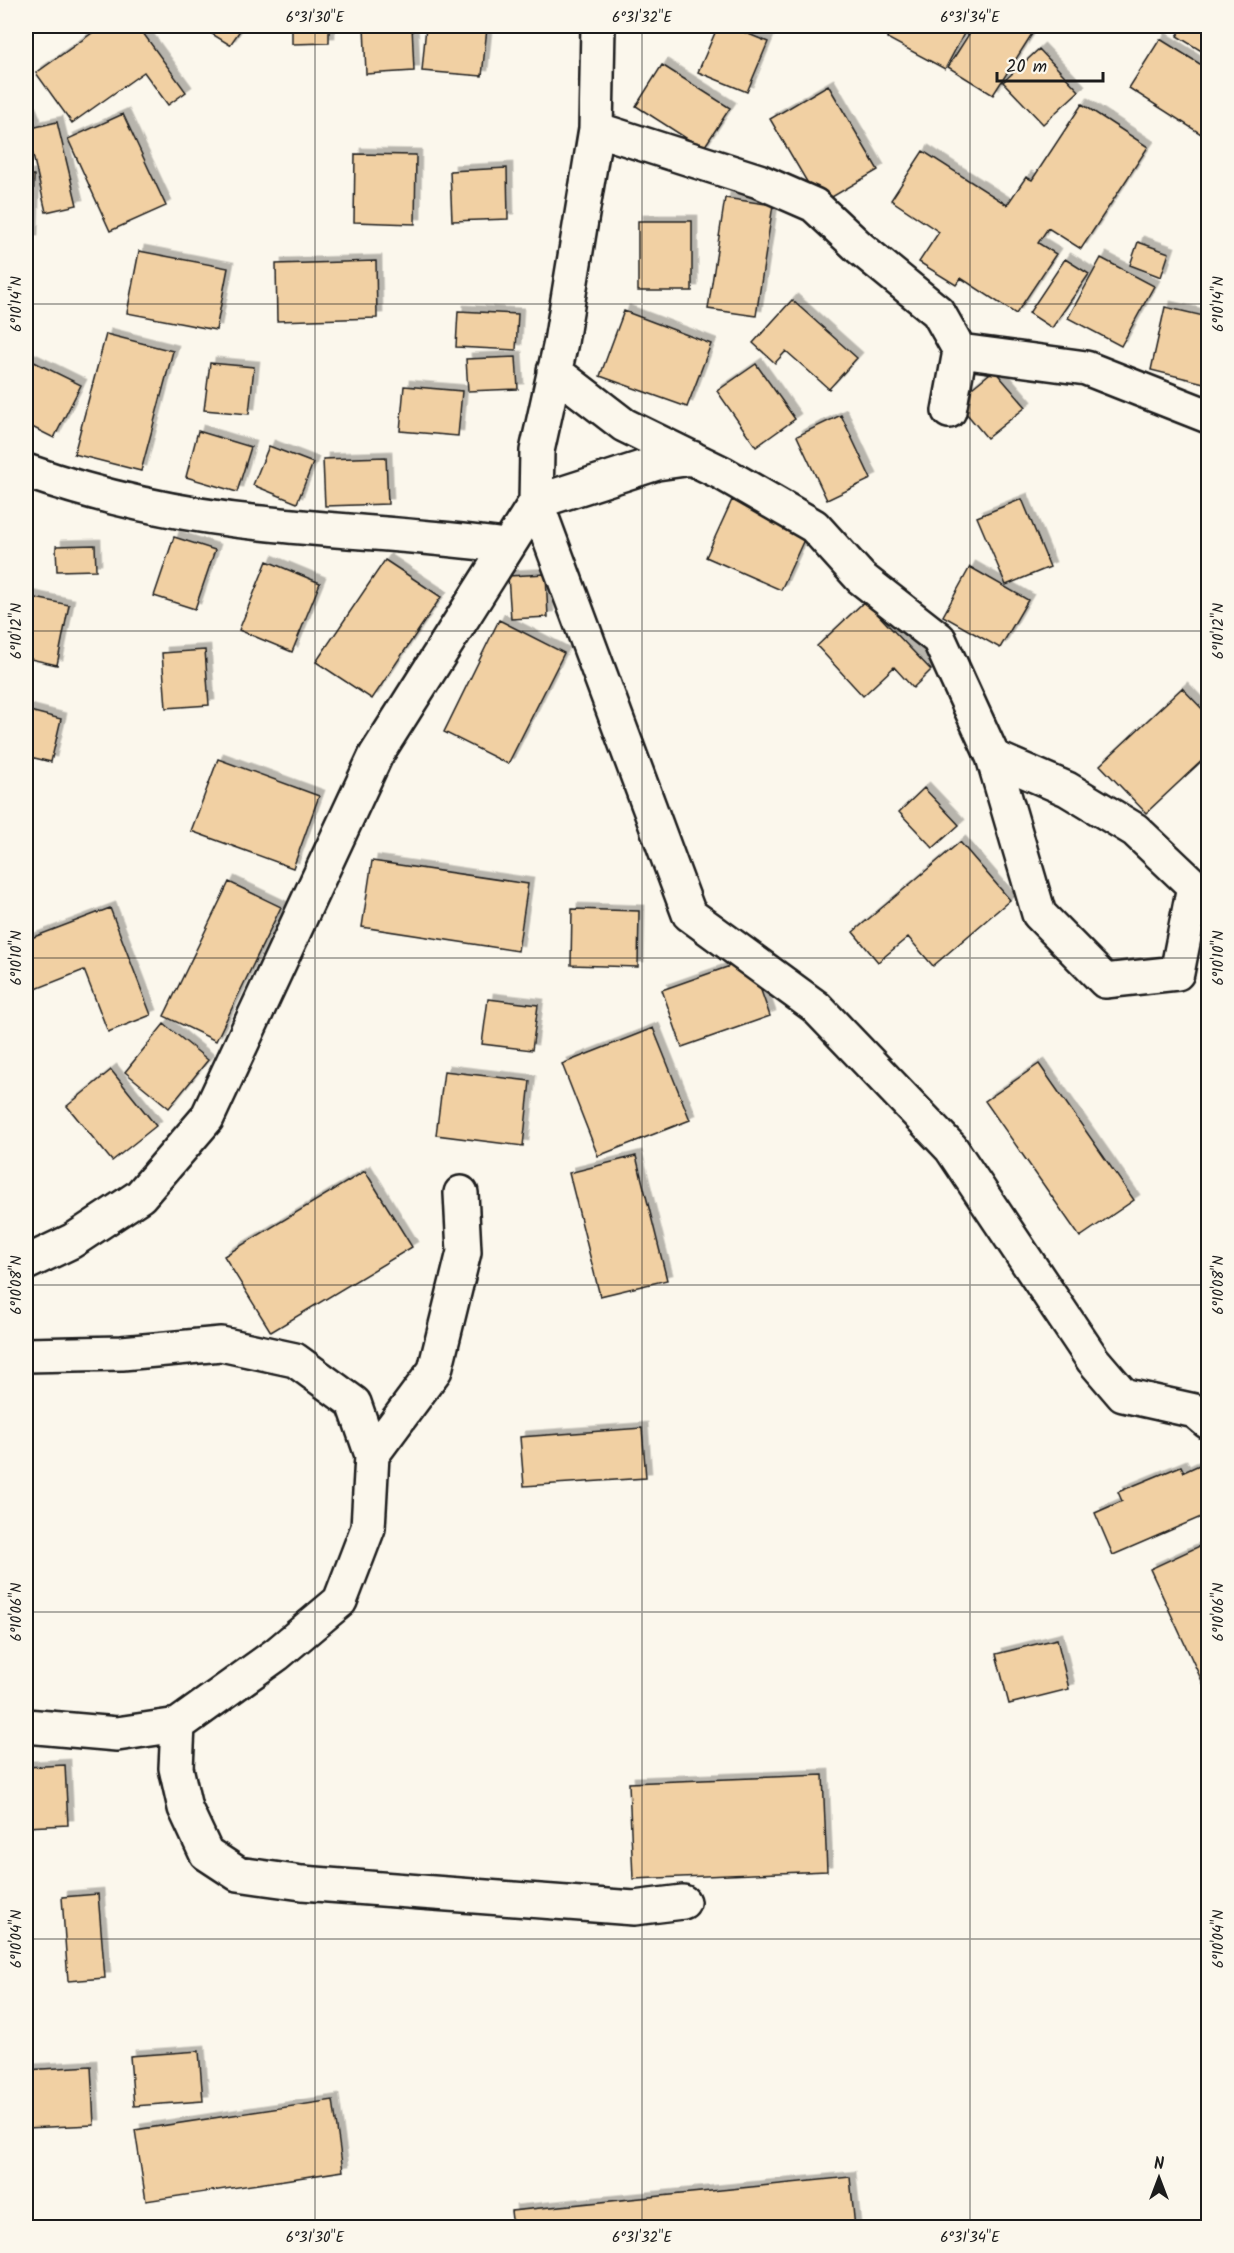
<svg xmlns="http://www.w3.org/2000/svg" width="1234" height="2253" font-family="Kalam,sans-serif">
<defs>
<filter id="shadow"><feDropShadow dx="5.5" dy="-5.5" stdDeviation="0" flood-color="#0004"/></filter>
</defs>
<rect width="100%" height="100%" fill="#fbf7ec"/>
<filter id="ink" filterUnits="userSpaceOnUse"><feTurbulence type="fractalNoise" baseFrequency=".0167" numOctaves="2"/><feDisplacementMap in="SourceGraphic" scale="12" xChannelSelector="R" yChannelSelector="G"/><feConvolveMatrix kernelMatrix="1 2 1 2 8 2 1 2 1" color-interpolation-filters="sRGB"/></filter>
<g filter="url(#ink)">
<path fill="#f1d0a3" stroke="#1c1c1c" stroke-width="1.5" filter="url(#shadow)" d="M102 26H138L186 92 168 105 144 72 72 123 36 73Z
M199 26H243L230 45Z
M292 26H329V43L292 44Z
M364 26H412L414 71 366 74Z
M426 26 487 28 482 76 422 71Z
M718 26H729L768 42 747 92 698 72Z
M893 26H968L945 69 887 38Z
M974 26H1037L993 95 948 67Z
M1184 26H1208V55L1177 36Z
M1160 39 1208 69V122L1201 134 1129 88Z
M1039 49 1079 91 1043 124 1003 82Z
M662 65 730 108 703 149 636 106Z
M828 85 878 170 820 204 770 119Z
M26 103 35 125 26 129Z
M1082 104 1148 147 1081 249 1048 228 1038 243 1056 254 1016 314 961 278 956 285 919 262 939 232 891 200 923 151 1007 205 1026 177 1032 180Z
M123 114 166 206 110 231 68 139Z
M57 122 77 205 46 212 27 129Z
M355 154 416 155 415 224 354 222Z
M507 168 508 219 452 221 450 171Z
M26 175H34L32 241H26Z
M725 198 773 205 756 316 708 309Z
M638 221H692V291H638Z
M1138 242 1169 253 1161 277 1130 265Z
M139 251 228 268 216 330 127 313Z
M1101 258 1154 286 1121 346 1068 318Z
M1065 259 1089 274 1052 328 1029 313Z
M376 261 377 318 277 321 276 264Z
M792 300 857 358 829 389 786 351 775 363 753 343Z
M1165 307 1208 317V384L1151 370Z
M458 311 518 314 516 350 456 347Z
M624 311 711 344 687 407 600 376Z
M106 334 173 351 141 471 74 454Z
M516 357 518 389 468 391 466 359Z
M26 358 81 385 54 438 26 424Z
M210 363 254 367 249 414 204 410Z
M756 364 795 419 756 447 717 391Z
M994 370 1026 407 987 438 956 401Z
M404 386 462 391 458 436 400 431Z
M841 415 871 479 827 500 797 436Z
M198 431 251 447 237 492 186 477Z
M269 446 313 463 297 503 253 485Z
M386 457 388 504 325 506 323 459Z
M1022 499 1050 567 1006 585 977 517Z
M732 500 807 533 781 590 706 557Z
M174 537 215 550 195 609 154 596Z
M95 545 96 570 57 571 56 546Z
M385 560 441 597 372 699 316 662Z
M267 561 320 583 292 652 239 630Z
M970 567 1028 600 1000 648 943 616Z
M546 574 548 617 511 619 508 576Z
M26 596 69 605 57 665 26 658Z
M865 601 931 670 913 688 894 667 863 696 817 646Z
M499 620 564 653 508 764 444 732Z
M205 650 209 705 166 708 162 653Z
M1182 688 1208 715V755L1146 813 1100 765Z
M26 710 61 719 51 762 26 756Z
M218 759 319 796 293 868 191 831Z
M924 788 959 825 933 848 899 812Z
M960 842 1010 900 933 966 908 937 878 962 853 932Z
M372 861 528 884 518 951 362 927Z
M229 882 281 907 216 1041 164 1016Z
M110 908 151 1015 108 1032 84 970 26 993V940Z
M572 909 639 911 638 967 571 965Z
M750 959 770 1016 682 1047 662 990Z
M488 999 538 1005 532 1050 482 1044Z
M164 1024 208 1060 169 1108 125 1072Z
M653 1028 690 1120 598 1156 562 1064Z
M1039 1064 1134 1200 1080 1237 985 1101Z
M111 1070 156 1126 112 1161 67 1106Z
M444 1071 530 1081 523 1146 436 1135Z
M636 1156 667 1280 600 1296 569 1173Z
M365 1171 412 1247 271 1332 224 1256Z
M642 1428 646 1478 524 1486 520 1437Z
M1208 1461V1514L1113 1555 1095 1513 1122 1501 1118 1492 1181 1466 1184 1472Z
M1206 1543 1208 1549V1694L1150 1569Z
M1057 1639 1069 1689 1009 1704 996 1654Z
M65 1765 68 1825 26 1827V1767Z
M823 1775 827 1871 633 1879 629 1783Z
M98 1894 105 1978 68 1981 62 1897Z
M199 2051 203 2101 134 2106 130 2056Z
M91 2066 94 2125 26 2128V2070Z
M333 2100 343 2171 146 2201 135 2130Z
M850 2177 855 2228H513L511 2211Z"/>
<g fill="none" stroke-linecap="round" stroke-linejoin="round">
<defs>
<path id="minor" d="M596 129 759 181 814 205 860 248 938 312 960 351 949 411
M960 351 1086 368 1208 416
M554 371 624 425 722 473 814 526 861 578 939 639 993 757 1039 914 1105 981 1177 973 1194 886 1135 830 1067 789 993 757
M692 458 657 463 536 502 689 914 816 1007 951 1148 1093 1360 1123 1395 1195 1411 1208 1422
M26 471C100 497 182 515 261 523 342 532 424 535 505 546
M26 1263 72 1241 140 1196 207 1118 376 755 536 502 537 451 561 342 596 129 598 26
M26 1355 122 1353 221 1344 295 1360 354 1403 372 1455 368 1528 340 1601 277 1654 178 1725 117 1734 26 1726
M372 1455 435 1370 464 1252 461 1193
M178 1725 176 1768 185 1808 206 1853 238 1874 302 1883 634 1908 683 1902"/>
</defs>
<use href="#minor" stroke="#1c1c1c" stroke-width="38"/>
<use href="#minor" stroke="#fbf7ec" stroke-width="33"/>
</g>
</g>
<path fill="none" stroke="#1c1c1c" stroke-width="1.5" stroke-opacity="0.45" d="M315 26V2228M642 26V2228M970 26V2228M26 304H1208M26 631H1208M26 958H1208M26 1285H1208M26 1612H1208M26 1939H1208"/>
<rect width="1234" height="2253" fill="none" stroke="#fbf7ec" stroke-width="66"/>
<g transform="translate(1159 2178)" stroke="#fbf7ec" stroke-width="4.5" paint-order="stroke">
<path d="M0-4.5L10 22L0 15L-10 22Z" fill="#1c1c1c"/>
<text y="-9" font-size="16" font-weight="bold" text-anchor="middle" fill="#1c1c1c">N</text>
</g>
<path d="M997 72v9h106v-9" fill="none" stroke="#1c1c1c" stroke-width="3"/>
<text x="1006" y="72" font-size="18" fill="#1c1c1c" stroke="#fbf7ec" stroke-width="4.5" paint-order="stroke">20 m</text>
<rect x="33" y="33" width="1168" height="2187" fill="none" stroke="#1c1c1c" stroke-width="2"/>
<g font-size="15" text-anchor="middle" fill="#1c1c1c">
<text x="315" y="22">6°31'30"E</text>
<text x="642" y="22">6°31'32"E</text>
<text x="970" y="22">6°31'34"E</text>
<text transform="translate(16 304) rotate(-90)" y="5">6°10'14"N</text>
<text transform="translate(1218 304) rotate(-90)" y="5">6°10'14"N</text>
<text transform="translate(16 631) rotate(-90)" y="5">6°10'12"N</text>
<text transform="translate(1218 631) rotate(-90)" y="5">6°10'12"N</text>
<text transform="translate(16 958) rotate(-90)" y="5">6°10'10"N</text>
<text transform="translate(1218 958) rotate(-90)" y="5">6°10'10"N</text>
<text transform="translate(16 1285) rotate(-90)" y="5">6°10'08"N</text>
<text transform="translate(1218 1285) rotate(-90)" y="5">6°10'08"N</text>
<text transform="translate(16 1612) rotate(-90)" y="5">6°10'06"N</text>
<text transform="translate(1218 1612) rotate(-90)" y="5">6°10'06"N</text>
<text transform="translate(16 1939) rotate(-90)" y="5">6°10'04"N</text>
<text transform="translate(1218 1939) rotate(-90)" y="5">6°10'04"N</text>
<text x="315" y="2242">6°31'30"E</text>
<text x="642" y="2242">6°31'32"E</text>
<text x="970" y="2242">6°31'34"E</text>
</g>
</svg>
